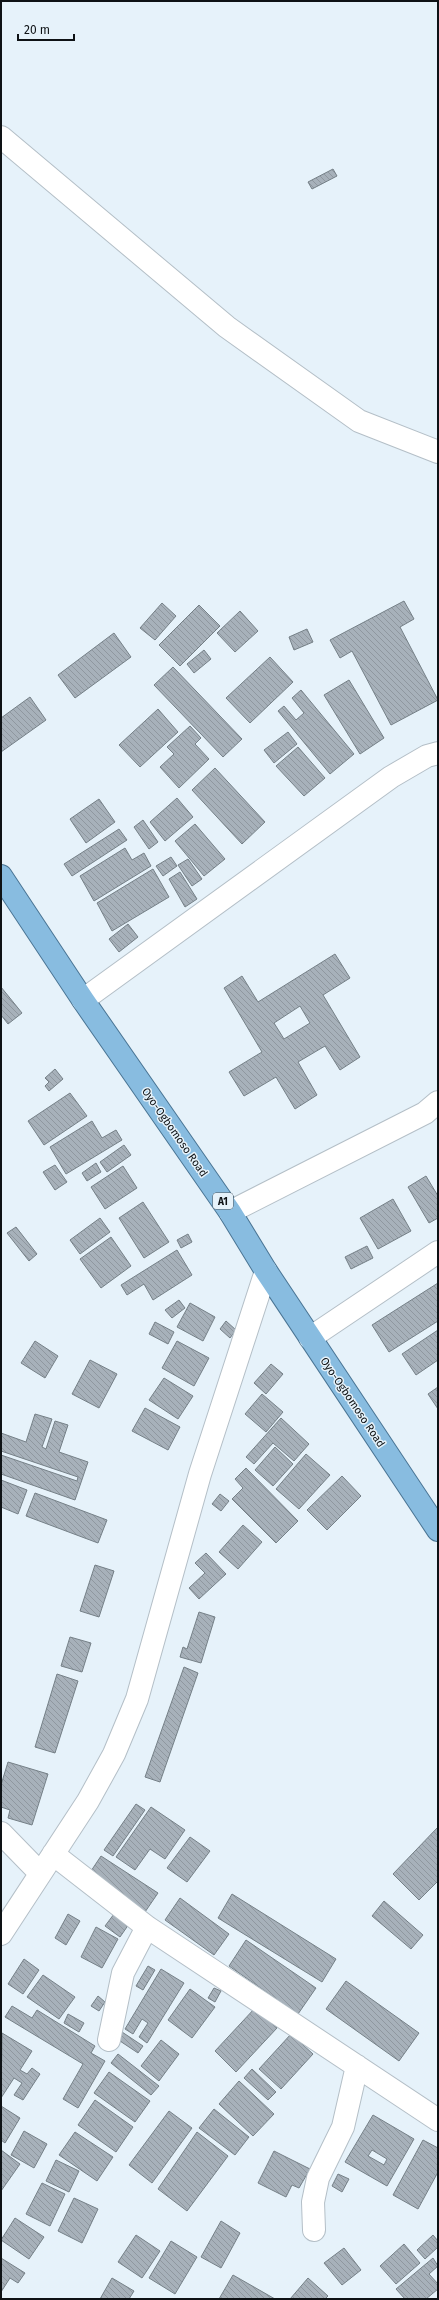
<svg xmlns="http://www.w3.org/2000/svg" width="439" height="2300" font-family="'Fira Sans',sans-serif">
<defs>
<pattern id="building-back-hatch" width="6" height="6" patternUnits="userSpaceOnUse"><rect width="6" height="6" fill="#a7b1ba"/><path d="M-1 5l2 2M0 0l6 6M5-1l2 2" fill="none" stroke="#8f979f"/></pattern>
</defs>
<rect width="100%" height="100%" fill="#e6f2fa"/>
<path fill="url(#building-back-hatch)" stroke="#758087" fill-rule="evenodd" d="M333 169 337 176 312 189 308 182Z
M404 601 414 619 400 627 438 700 391 725 352 651 340 658 330 640Z
M162 603 176 616 155 640 140 628Z
M199 605 220 626 180 666 159 645Z
M240 611 258 631 235 652 217 633Z
M307 629 313 642 294 650 289 637Z
M114 633 131 657 75 698 58 675Z
M204 650 211 659 194 673 187 664Z
M270 657 293 682 250 723 226 698Z
M173 667 242 739 223 757 154 685Z
M349 680 384 738 360 754 324 695Z
M301 690 354 754 330 774 278 711 284 706 296 720 304 713 292 698Z
M30 697 46 720 1 752V718Z
M158 709 178 732 140 767 119 745Z
M190 726 201 738 195 744 209 759 179 788 160 767 174 754 167 747Z
M288 732 297 744 274 763 264 750Z
M298 747 325 778 304 796 276 766Z
M215 768 265 822 242 844 192 790Z
M177 798 193 817 165 841 150 822Z
M99 799 115 822 86 843 70 819Z
M143 820 158 842 149 849 134 827Z
M195 824 225 859 204 876 175 841Z
M119 829 127 840 72 876 64 864Z
M125 848 132 860 144 853 151 866 94 901 80 876Z
M171 857 177 866 163 876 156 866Z
M188 859 202 879 192 886 178 865Z
M153 869 169 897 112 931 97 903Z
M180 872 197 899 185 907 169 879Z
M128 924 138 937 119 952 109 939Z
M335 954 350 978 323 995 360 1057 340 1070 325 1046 298 1062 317 1095 295 1109 276 1077 244 1096 229 1072 262 1052 224 988 242 976 258 1002ZM300 1006 310 1023 284 1039 274 1023Z
M1 987 22 1013 8 1024 1 1015Z
M55 1069 63 1079 49 1091 45 1086 49 1082 45 1078Z
M70 1093 87 1116 44 1145 28 1121Z
M92 1121 102 1138 116 1130 122 1140 66 1174 50 1147Z
M124 1145 131 1155 107 1172 100 1162Z
M96 1163 101 1172 87 1181 82 1173Z
M55 1165 67 1182 55 1190 43 1172Z
M123 1166 137 1188 105 1209 91 1187Z
M426 1176 438 1196V1218L429 1223 408 1187Z
M393 1199 411 1231 378 1249 360 1218Z
M143 1202 169 1242 144 1258 119 1218Z
M100 1218 110 1232 80 1254 70 1240Z
M16 1227 37 1254 29 1261 7 1233Z
M188 1234 192 1242 181 1248 177 1240Z
M111 1237 131 1266 101 1288 80 1259Z
M367 1246 373 1258 351 1269 345 1257Z
M177 1250 192 1275 153 1300 144 1284 127 1295 121 1285Z
M438 1283V1321L389 1352 372 1325Z
M179 1300 185 1308 172 1318 165 1310Z
M190 1303 215 1317 203 1341 177 1327Z
M226 1321 236 1330 230 1338 220 1329Z
M155 1322 174 1332 168 1344 149 1334Z
M438 1330V1360L416 1375 402 1354Z
M35 1341 58 1356 45 1378 21 1363Z
M177 1341 209 1358 194 1386 162 1368Z
M90 1360 117 1374 99 1408 72 1394Z
M271 1364 283 1374 266 1394 254 1383Z
M164 1378 193 1396 178 1419 149 1400Z
M438 1387V1409L428 1394Z
M262 1394 283 1412 266 1432 245 1414Z
M145 1408 180 1427 168 1450 132 1431Z
M35 1414 52 1419 42 1447 46 1449 55 1421 68 1425 59 1452 88 1462 75 1500 1 1474V1455L77 1481 78 1477 1 1451V1433L26 1442Z
M281 1418 309 1444 294 1461 273 1443 254 1464 246 1457Z
M275 1447 293 1464 273 1486 255 1470Z
M306 1454 330 1475 299 1509 276 1489Z
M246 1468 298 1521 276 1543 232 1499 243 1488 235 1479Z
M342 1476 361 1496 327 1530 307 1510Z
M1 1480 27 1490 18 1514 1 1507Z
M35 1493 107 1520 98 1543 26 1516Z
M220 1494 229 1501 221 1511 212 1504Z
M243 1525 262 1542 238 1569 219 1552Z
M206 1553 226 1574 199 1599 189 1588 205 1573 195 1563Z
M95 1565 114 1571 99 1617 80 1611Z
M199 1612 215 1617 201 1663 180 1657 183 1647 187 1649Z
M70 1637 91 1643 82 1672 61 1666Z
M184 1667 198 1673 160 1782 145 1777Z
M57 1674 78 1681 55 1753 35 1747Z
M8 1762 48 1774 32 1825 8 1818 10 1810 1 1807V1785Z
M136 1804 145 1810 113 1856 104 1850Z
M151 1807 185 1830 165 1859 150 1849 135 1870 116 1857Z
M438 1827V1881L419 1900 393 1874Z
M190 1837 210 1851 187 1882 167 1868Z
M101 1856 158 1893 145 1912 89 1874Z
M232 1894 336 1959 322 1982 218 1918Z
M180 1898 229 1934 214 1955 165 1920Z
M384 1901 423 1935 411 1949 372 1916Z
M68 1914 80 1921 66 1945 55 1938Z
M114 1914 129 1924 120 1937 105 1926Z
M96 1927 118 1939 102 1968 81 1957Z
M246 1940 316 1988 298 2014 229 1966Z
M24 1959 39 1970 23 1994 8 1984Z
M148 1966 155 1970 143 1990 136 1986Z
M161 1969 184 1983 147 2043 139 2037 148 2023 142 2019 133 2034 125 2029Z
M43 1975 75 1997 59 2019 27 1997Z
M346 1981 419 2033 399 2061 326 2009Z
M214 1988 221 1991 215 2002 208 1998Z
M190 1989 215 2007 192 2038 168 2020Z
M98 1996 105 2002 99 2011 91 2006Z
M12 2006 32 2018 37 2010 95 2046 91 2053 105 2061 78 2108 63 2099 83 2064 5 2017Z
M255 2008 277 2028 236 2072 215 2051Z
M68 2014 84 2023 79 2032 64 2023Z
M122 2032 143 2046 138 2053 117 2039Z
M2 2033 32 2051 20 2070 27 2074 32 2068 40 2074 23 2100 14 2095 22 2083 14 2078 1 2098Z
M291 2034 313 2054 281 2089 259 2069Z
M161 2040 179 2054 159 2081 141 2066Z
M118 2054 159 2086 151 2095 111 2063Z
M252 2069 276 2092 268 2100 244 2078Z
M109 2072 150 2101 135 2122 94 2093Z
M239 2081 274 2114 253 2136 219 2104Z
M95 2100 133 2127 116 2152 78 2125Z
M1 2106 20 2118 5 2143 1 2140Z
M214 2109 249 2137 235 2155 199 2128Z
M169 2111 192 2128 152 2183 129 2165Z
M373 2115 414 2139 387 2186 345 2162ZM372 2150 387 2159 384 2165 368 2156Z
M24 2131 47 2144 34 2168 11 2155Z
M75 2132 113 2157 97 2181 59 2155Z
M197 2132 228 2156 187 2211 158 2189Z
M423 2140 438 2148V2172L418 2209 393 2195Z
M1 2150 20 2164 1 2191Z
M274 2151 310 2169 299 2188 292 2185 286 2197 258 2183Z
M56 2160 79 2171 69 2192 46 2181Z
M338 2174 349 2179 342 2192 332 2186Z
M42 2183 65 2194 50 2226 26 2214Z
M74 2198 98 2209 82 2243 58 2231Z
M15 2218 44 2237 29 2259 1 2240Z
M221 2221 240 2233 221 2268 201 2257Z
M136 2235 160 2251 142 2278 118 2262Z
M433 2235 438 2241V2247L425 2259 417 2250Z
M171 2241 197 2257 175 2294 149 2278Z
M404 2244 420 2263 396 2284 380 2266Z
M344 2248 361 2270 342 2285 324 2263Z
M1 2258 25 2273 18 2283 10 2278 1 2292Z
M433 2258 438 2266 429 2274 438 2284V2289L426 2299H405L396 2289Z
M233 2275 275 2299H219Z
M112 2278 134 2291 129 2299H100Z
M308 2278 328 2296 325 2299H290Z"/>
<g fill="none" stroke-linecap="round" stroke-linejoin="round">
<defs>
<path id="minor" d="M1 137 227 327 359 421 438 452
M83 1000 391 777 427 756 438 753
M230 1212 425 1113 438 1102
M310 1338 438 1252
M1 1833 40 1873
M53 1854 147 1927 438 2120
M1 1934 88 1801 114 1754 137 1699 200 1474 266 1271
M109 2040 123 1973 147 1927
M314 2230 313 2202 318 2178 343 2127 357 2066"/>
<path id="trunk" d="M1 876 83 1000 230 1212 266 1271 438 1530"/>
</defs>
<use href="#minor" stroke="#b4bfc7" stroke-width="24"/>
<use href="#trunk" stroke="#4a7594" stroke-width="24"/>
<use href="#minor" stroke="#fff" stroke-width="22"/>
<use href="#trunk" stroke="#88bce0" stroke-width="22"/>
</g>
<g text-anchor="middle" stroke-width="3" stroke-linejoin="round" paint-order="stroke">
<rect fill="#e6f2fa" stroke="#4f555a" stroke-width="1" x="213" y="1193" width="20" height="16" rx="3"/>
<g font-size="10" font-weight="bold" fill="#0e1215">
<text x="223" y="1205">A1</text>
</g>
<g font-size="11" fill="#0e1215" stroke="#e6f2fa">
<text transform="translate(175 1132) rotate(55)" y="4">Oyo-Ogbomoso Road</text>
<text transform="translate(353 1402) rotate(56)" y="4">Oyo-Ogbomoso Road</text>
</g>
</g>
<rect width="439" height="2300" fill="none" stroke="#0e1215" stroke-width="4"/>
<path d="M18 34v6h56v-6" fill="none" stroke="#0e1215" stroke-width="2"/>
<text x="24" y="34" font-size="12" fill="#0e1215" stroke="#e6f2fa" stroke-width="3" paint-order="stroke">20 m</text>
</svg>
